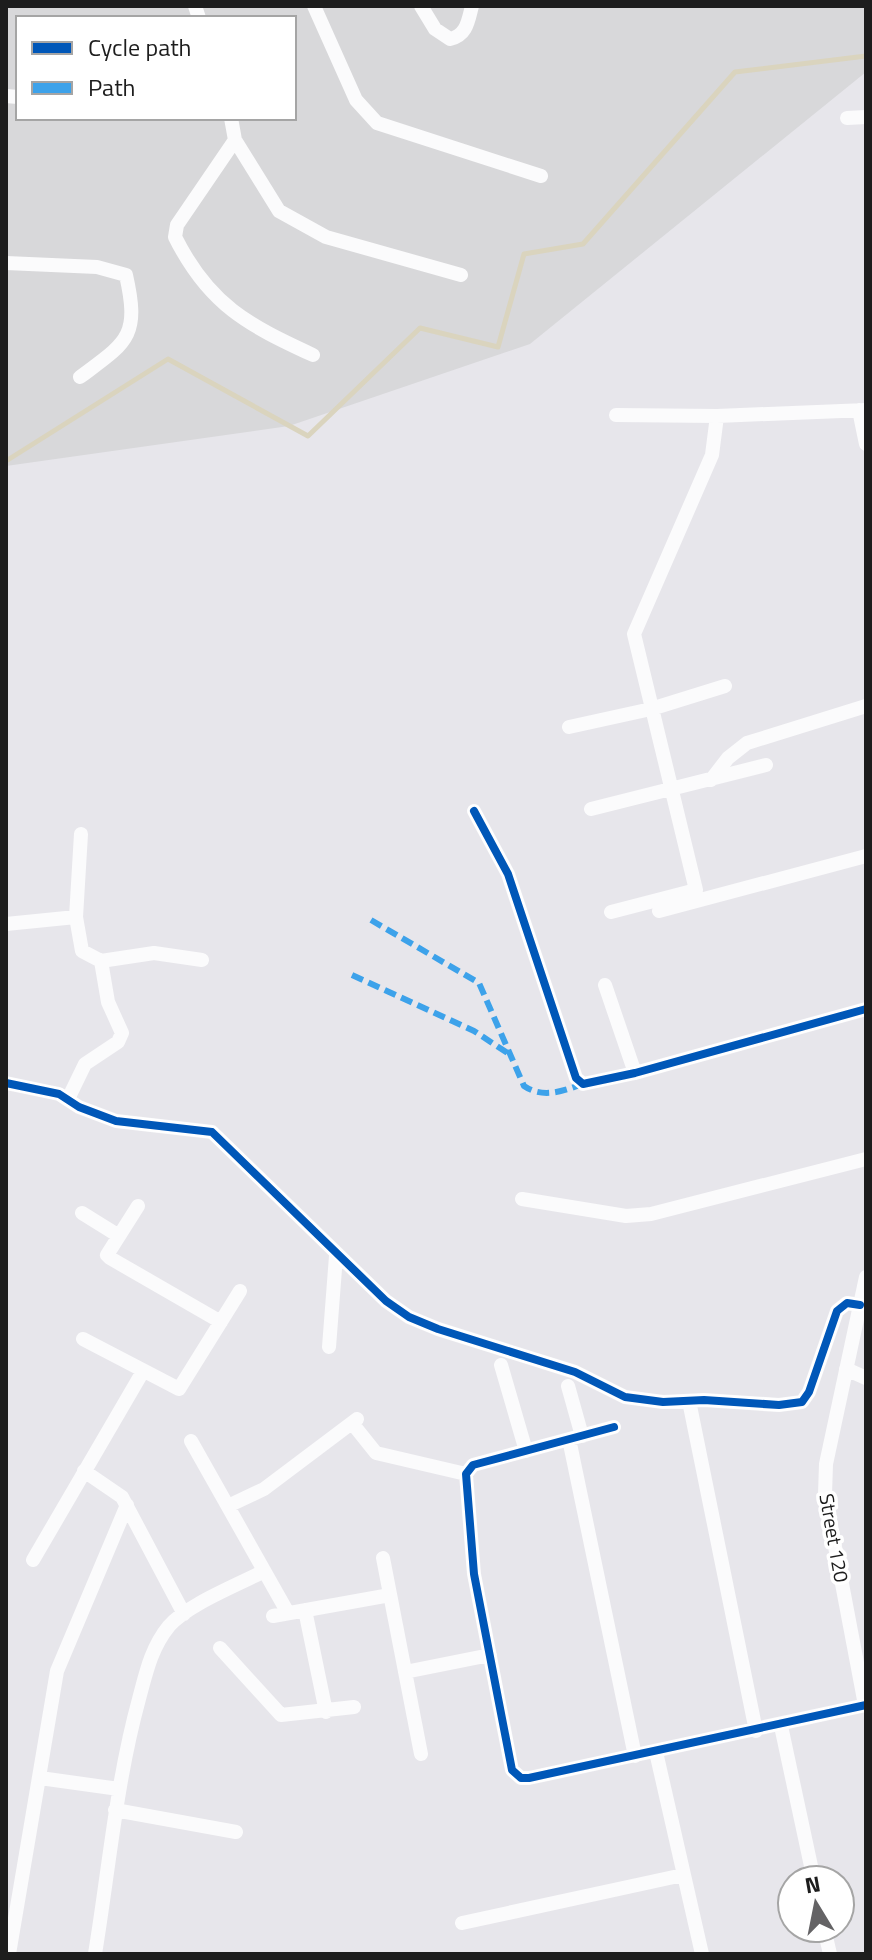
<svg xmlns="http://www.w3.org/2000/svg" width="872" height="1960" font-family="'Titillium Web',sans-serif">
<rect width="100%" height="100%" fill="#e7e6eb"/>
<path fill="#d8d8da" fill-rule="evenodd" d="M6 6H866V72L530 344 289 426 6 466ZM18 18H294V118H18Z"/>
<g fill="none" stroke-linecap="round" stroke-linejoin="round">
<path stroke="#dad4be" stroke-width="5" d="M6 461 168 359 308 436 420 328 498 347 524 254 583 244 735 72 866 56"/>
<path stroke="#fbfbfc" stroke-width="14" d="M195 6 199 18
M314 6 356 100 377 123 541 176
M421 6 435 29 450 39C467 35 468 21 472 6
M6 96 18 97
M231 118 235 140 177 225 175 237C209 305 248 325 313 355
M847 118 866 117
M235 140 279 211 326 237 461 275
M6 263 97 267 126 275C140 337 127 342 80 377
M859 410 866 444
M616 415 717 416 866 410
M569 727 651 709 725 686
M711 780 728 758 747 743 866 706
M591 809 766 765
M474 811 508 874 576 1078 583 1084 635 1073 866 1009
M81 834 76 917 82 951 101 961 154 953 202 960
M659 911 866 856
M611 912 696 890 634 634 712 455 717 416
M6 924 76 917
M605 985 635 1073
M6 1083 59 1094 79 1107 116 1121 212 1132 386 1301 409 1317 438 1329 575 1372 625 1397 663 1402 704 1400 779 1405 802 1402 809 1392 837 1311 847 1303 860 1305
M68 1099 85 1064 118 1042 122 1033 108 1002 101 961
M522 1199 626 1216 651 1214 866 1159
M138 1206 107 1255 110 1258 221 1322
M82 1213 119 1236
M83 1339 179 1389 240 1291
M329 1347 336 1256
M501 1365 526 1451
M846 1369 866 1378
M568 1386 582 1436
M689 1401 756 1731
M352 1423 376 1453 466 1474
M614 1427 473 1465 466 1474 474 1574 512 1770 521 1778H529L866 1705
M569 1439 635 1756
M191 1441 288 1613
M84 1471 122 1497 184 1614
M228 1506 264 1489 357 1419
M383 1558 421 1754
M33 1560 142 1373
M305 1610 326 1712
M273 1616 390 1595
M220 1648 281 1715 354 1707
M405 1672 490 1655
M865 1705 825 1494 826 1464 866 1277
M781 1726 814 1880
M656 1752 702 1954
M40 1778 119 1789
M115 1810 236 1832
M462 1923 683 1875
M824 1928 830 1954
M9 1954 57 1671 127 1505
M95 1954C109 1869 116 1783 139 1699 146 1673 151 1648 169 1626 188 1604 238 1585 264 1571"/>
<path stroke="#3da2ea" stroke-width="6" stroke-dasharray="12 6" stroke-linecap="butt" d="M371 920 479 983 524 1086C543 1099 563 1091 583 1084
M352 975 474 1031 509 1054"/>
<defs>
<path id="cycleway" d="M474 811 508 874 576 1078 583 1084 635 1073 866 1009
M6 1083 59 1094 79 1107 116 1121 212 1132 386 1301 409 1317 438 1329 575 1372 625 1397 663 1402 704 1400 779 1405 802 1402 809 1392 837 1311 847 1303 860 1305
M614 1427 473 1465 466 1474 474 1574 512 1770 521 1778H529L866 1705"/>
</defs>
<use href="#cycleway" stroke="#fff" stroke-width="13"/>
<use href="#cycleway" stroke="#0057b8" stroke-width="8"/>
</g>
<g text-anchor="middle" stroke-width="7" stroke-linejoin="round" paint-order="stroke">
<g font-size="20" fill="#1d1d1d" stroke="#fff">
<text transform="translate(834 1538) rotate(80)" y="7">Street 120</text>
</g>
</g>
<rect width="872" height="1960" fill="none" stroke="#1d1d1d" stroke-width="16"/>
<rect x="16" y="16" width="280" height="104" fill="#ffffff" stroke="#a5a5a5" stroke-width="2"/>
<rect x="32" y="42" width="40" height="12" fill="#0057b8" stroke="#a5a5a5" stroke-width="2"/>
<text x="88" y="56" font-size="24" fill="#1d1d1d">Cycle path</text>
<rect x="32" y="82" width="40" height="12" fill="#3da2ea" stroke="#a5a5a5" stroke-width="2"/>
<text x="88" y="96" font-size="24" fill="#1d1d1d">Path</text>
<g transform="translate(816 1904) rotate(350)"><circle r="38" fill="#ffffff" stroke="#a5a5a5" stroke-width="2"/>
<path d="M0-6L14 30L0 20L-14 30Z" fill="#646365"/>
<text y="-12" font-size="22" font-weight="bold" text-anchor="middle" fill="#1d1d1d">N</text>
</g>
</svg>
